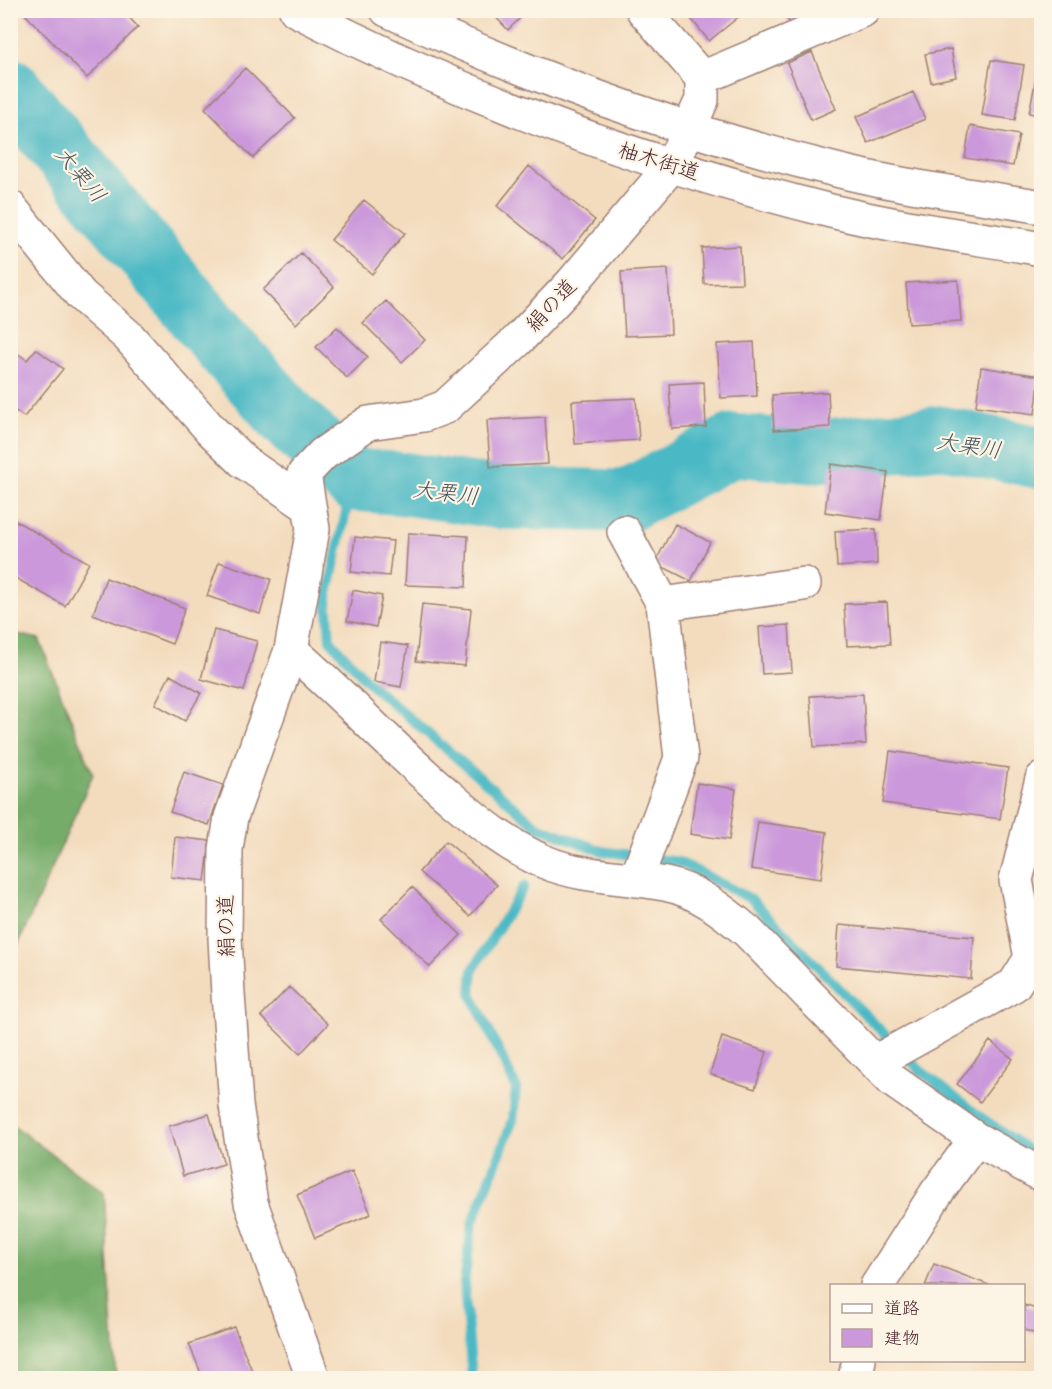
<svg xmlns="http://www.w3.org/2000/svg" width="1052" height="1389" font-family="'Indie Flower','Klee One',sans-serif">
<rect width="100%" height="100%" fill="#fcf5e5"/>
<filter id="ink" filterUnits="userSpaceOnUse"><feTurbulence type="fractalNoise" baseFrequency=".0167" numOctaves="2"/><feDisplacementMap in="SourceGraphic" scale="12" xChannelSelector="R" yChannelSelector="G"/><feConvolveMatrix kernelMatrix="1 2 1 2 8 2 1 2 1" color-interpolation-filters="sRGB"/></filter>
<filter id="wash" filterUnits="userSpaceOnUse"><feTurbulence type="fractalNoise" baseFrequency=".008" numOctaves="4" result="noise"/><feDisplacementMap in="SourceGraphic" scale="24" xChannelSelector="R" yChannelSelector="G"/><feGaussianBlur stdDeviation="1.35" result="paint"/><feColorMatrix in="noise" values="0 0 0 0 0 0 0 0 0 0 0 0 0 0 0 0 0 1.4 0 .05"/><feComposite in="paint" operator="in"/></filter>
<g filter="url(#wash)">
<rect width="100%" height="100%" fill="#f3dcbe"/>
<path fill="#75ac69" stroke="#60664a" stroke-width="1.5" d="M11 633 39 639 93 774 11 961Z
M10 1123 104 1193 116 1378H11Z"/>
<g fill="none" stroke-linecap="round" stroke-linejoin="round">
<path stroke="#4bb9c5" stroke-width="10" d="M353 480 327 598 330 640 373 687 537 826 602 851 679 862 751 899 920 1070 972 1111 1031 1152
M472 1378 464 1284 472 1224 513 1120 516 1087 471 993 473 970 524 886"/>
<path stroke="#4bb9c5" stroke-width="63" d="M10 89 224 346 288 418 353 480 407 484 502 498 626 501 733 445 811 452 940 437 1042 458"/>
</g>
<g id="blocks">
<path fill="#cb99db" d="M21 10H122L138 27 87 78Z
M489 10H528L508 30Z
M684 10H747L709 41Z
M778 10H820L798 31Z
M951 49 956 77 931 82 925 54Z
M812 52 836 109 811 120 787 63Z
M991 60 1024 65 1015 120 982 115Z
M1039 64H1042V116L1029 113Z
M245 68 295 118 253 158 205 108Z
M913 92 925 119 868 143 856 117Z
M970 126 1019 135 1013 166 965 158Z
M529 166 595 220 563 259 497 206Z
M364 200 405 233 372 274 331 240Z
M740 246 742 283 704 284 702 248Z
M301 253 334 287 296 324 263 290Z
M668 269 671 334 625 336 621 272Z
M958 280 961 321 909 324 906 283Z
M386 301 425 340 402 362 363 323Z
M337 327 368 357 347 378 316 347Z
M754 342 757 396 721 398 717 344Z
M10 348 27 360 36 349 63 369 24 417 10 407Z
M981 367 1040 376 1035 414 976 406Z
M704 382 706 427 672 429 669 384Z
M828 392 830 427 774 430 772 395Z
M636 398 639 440 575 444 572 401Z
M545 417 548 464 490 467 487 420Z
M831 464 888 472 881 520 825 512Z
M16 521 89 563 65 606 10 575V531Z
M675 524 710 542 691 581 655 563Z
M876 529 877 564 837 567 835 531Z
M408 533 468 536 466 587 405 585Z
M355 537 393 541 389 576 351 572Z
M219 562 271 579 260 614 207 596Z
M106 578 185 608 172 644 93 614Z
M353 590 382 596 376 627 347 621Z
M887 602 890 644 847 646 844 604Z
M422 604 471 609 465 666 416 661Z
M789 625 792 672 762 674 759 627Z
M214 630 257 641 244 691 201 679Z
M380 642 408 646 401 687 374 682Z
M170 675 201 693 185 721 155 704Z
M863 694 866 744 814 747 810 696Z
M890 751 1008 768 1000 819 883 803Z
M184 772 223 785 209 825 170 812Z
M697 783 736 789 729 840 690 834Z
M758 822 827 832 821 879 751 869Z
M175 837 210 841 205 881 171 877Z
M446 841 497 885 470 916 419 872Z
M412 887 461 935 430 967 381 919Z
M839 925 974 937 971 979 836 966Z
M289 987 328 1024 300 1054 261 1016Z
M722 1037 767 1052 755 1089 710 1074Z
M990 1041 1013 1059 980 1102 957 1084Z
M209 1114 224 1164 183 1176 169 1126Z
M352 1171 371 1214 315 1238 297 1195Z
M934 1264 989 1285 988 1286H925Z
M1024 1305 1042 1311V1336L1024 1330Z
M234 1327 255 1378H203L189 1344Z"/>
</g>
</g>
<g filter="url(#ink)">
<use href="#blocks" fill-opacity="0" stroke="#9e7e74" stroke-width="1.5"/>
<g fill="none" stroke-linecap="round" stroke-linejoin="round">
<defs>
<path id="minor" d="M702 78 863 10
M10 207 81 295 128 336 211 430 244 462 309 507
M624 532 663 604 681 758 636 880
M663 604 804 584
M291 650C346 697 395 751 451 798 480 823 509 847 545 862 583 878 625 876 665 884 697 890 723 911 747 931L893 1081 976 1139 1042 1175
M875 1062 1014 985 1031 958 1016 880 1042 779
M877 1286 937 1192 976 1139
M313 1378 251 1203 236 1105 228 994 225 938 226 849 231 817 291 650 313 529 304 474 323 454 368 423 424 415 445 407 518 340 572 283 672 165 702 100V78L643 10
M855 1378 859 1360"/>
<path id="major" d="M296 10C466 98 646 165 831 211 900 228 972 237 1042 249
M387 10C532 77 680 132 836 170 903 187 973 195 1042 207"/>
</defs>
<use href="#minor" stroke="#9e7e74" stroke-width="36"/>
<use href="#major" stroke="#9e7e74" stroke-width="36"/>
<use href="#minor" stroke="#fff" stroke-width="33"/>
<use href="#major" stroke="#fff" stroke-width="33"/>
</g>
</g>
<g text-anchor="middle" stroke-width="4.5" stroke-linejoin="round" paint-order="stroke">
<g font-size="21" fill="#4a1f2b" stroke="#fcf5e5">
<text transform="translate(659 161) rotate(17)" y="7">柚木街道</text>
<text transform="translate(551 305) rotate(-47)" y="7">絹の道</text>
<text transform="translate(226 926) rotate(-91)" y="7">絹の道</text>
</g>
<g font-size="22" font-style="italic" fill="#4a5561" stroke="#fcf5e5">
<text transform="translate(81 174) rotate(50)" y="8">大栗川</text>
<text transform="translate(969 445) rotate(9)" y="8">大栗川</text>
<text transform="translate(446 492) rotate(7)" y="8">大栗川</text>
</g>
</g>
<rect width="1052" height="1389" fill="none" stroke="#fcf5e5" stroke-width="36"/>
<rect x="830" y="1284" width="195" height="78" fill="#fcf5e5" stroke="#b59f9b" stroke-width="1.5"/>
<rect x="842" y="1304" width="30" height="9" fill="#ffffff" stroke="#b59f9b" stroke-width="1.5"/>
<text x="884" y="1314" font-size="18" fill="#4a1f2b">道路</text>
<rect x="842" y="1329" width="30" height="18" fill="#cb99db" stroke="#b59f9b" stroke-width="1.5"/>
<text x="884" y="1344" font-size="18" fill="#4a1f2b">建物</text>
</svg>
